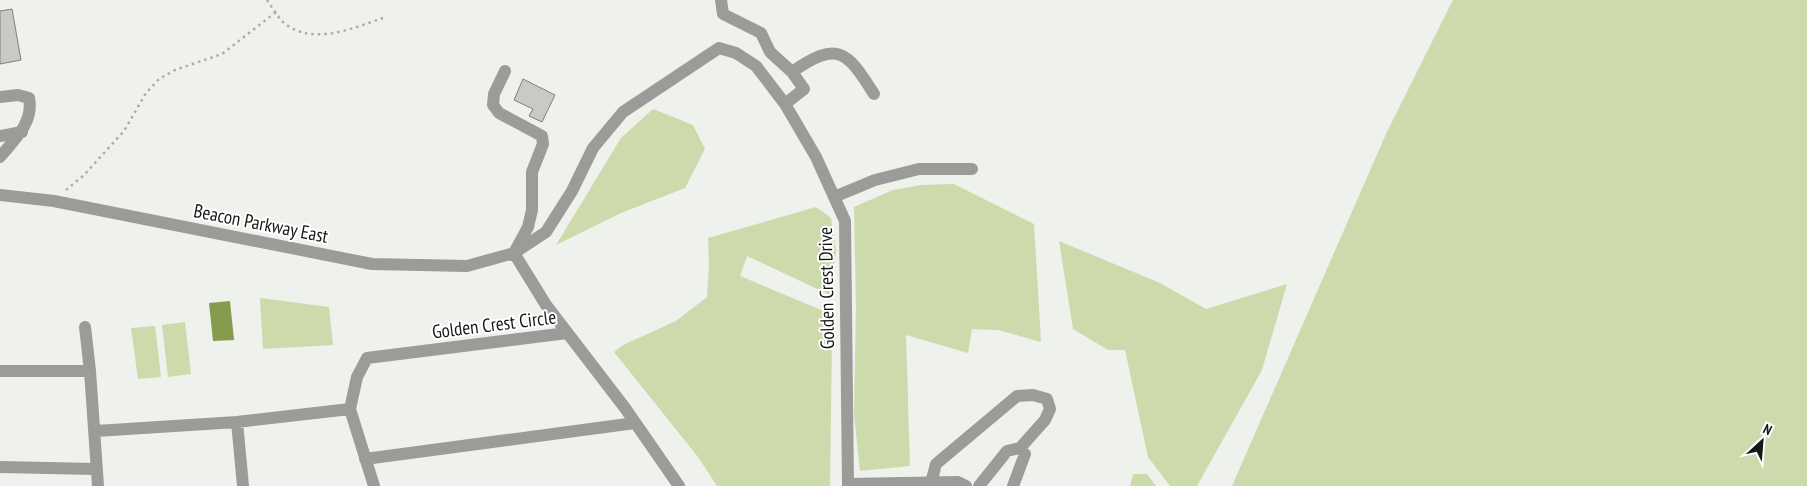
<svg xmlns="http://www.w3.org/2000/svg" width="1807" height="486" font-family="'PT Sans Narrow',sans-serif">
<rect width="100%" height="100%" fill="#eff1ec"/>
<path fill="#ccdaac" d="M1453 0H1807V486H1232L1386 134Z
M653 109 693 125 705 149 685 188 621 213 556 245 621 138Z
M954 184 1034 224 1041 342 998 330 972 329 968 353 906 335 910 466 860 471 854 414 856 306 854 207 893 190 921 185Z
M816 207 831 218 836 251 830 295 747 256 740 276 826 312 832 338 830 486H717L698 457 614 352 623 345 676 321 707 297 709 265 708 238Z
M1059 241 1160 283 1206 309 1287 284 1262 370 1197 486H1170L1148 457 1125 350H1108L1073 329Z
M260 298 329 307 333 345 263 349Z
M185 322 191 374 168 377 162 325Z
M155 326 161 377 138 379 131 328Z
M1133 474H1147L1156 486H1130Z"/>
<path fill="#879b4e" d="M230 301 234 340 213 341 209 303Z"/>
<path fill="#c9cac6" stroke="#7e807c" d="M12 9 21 60 0 64V11Z
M523 79 555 95 542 122 529 116 533 109 514 100Z"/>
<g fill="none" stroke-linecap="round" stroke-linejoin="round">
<path stroke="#abada9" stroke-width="2.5" stroke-dasharray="2.5 4" stroke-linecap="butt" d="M267 0C272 7 277 16 283 22 311 47 353 28 383 18
M66 190 84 175 124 131 146 93 159 79 175 70 222 54 276 12"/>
<path stroke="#9b9c9a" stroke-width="12" d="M721 0 723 14 761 33 770 52 792 72 804 89 785 104
M505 71 494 94 493 105 499 113 542 136 543 144 532 172V210L528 227 515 251
M792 72C838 40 847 51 874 94
M0 97 18 95 29 98C34 122 15 139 0 157
M0 136 22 132
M0 195 54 201 372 264 467 266 514 253 546 232 572 191 593 148 623 112 719 48 736 53 756 66 785 104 816 157 845 221 848 486
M834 197 875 180 919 169H972
M514 253 546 305 625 408 679 486
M85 327 90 371
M0 371H90L98 486
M237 422 243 486
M96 431 237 422 350 409
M365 459 635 423
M0 467 96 469
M931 483 936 464 1017 396 1033 395 1047 399 1050 409 1045 420 1020 448
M848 484 958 482 966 486
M374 486 350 409 357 377 367 358 567 333
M979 486 1007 451 1020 448 1025 454 1013 486"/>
</g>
<g text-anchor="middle" stroke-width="4" stroke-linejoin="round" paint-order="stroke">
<g font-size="19" fill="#171816" stroke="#fff">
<text transform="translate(261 223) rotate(11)" y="7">Beacon Parkway East</text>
<text transform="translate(826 288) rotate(-91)" y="7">Golden Crest Drive</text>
<text transform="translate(494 324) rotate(-7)" y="7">Golden Crest Circle</text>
</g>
</g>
<g transform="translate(1762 441) rotate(26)" stroke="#ffffff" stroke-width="4" paint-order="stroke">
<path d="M0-4L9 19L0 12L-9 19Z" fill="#171816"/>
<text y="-8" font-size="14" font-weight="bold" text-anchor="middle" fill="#171816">N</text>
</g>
</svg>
